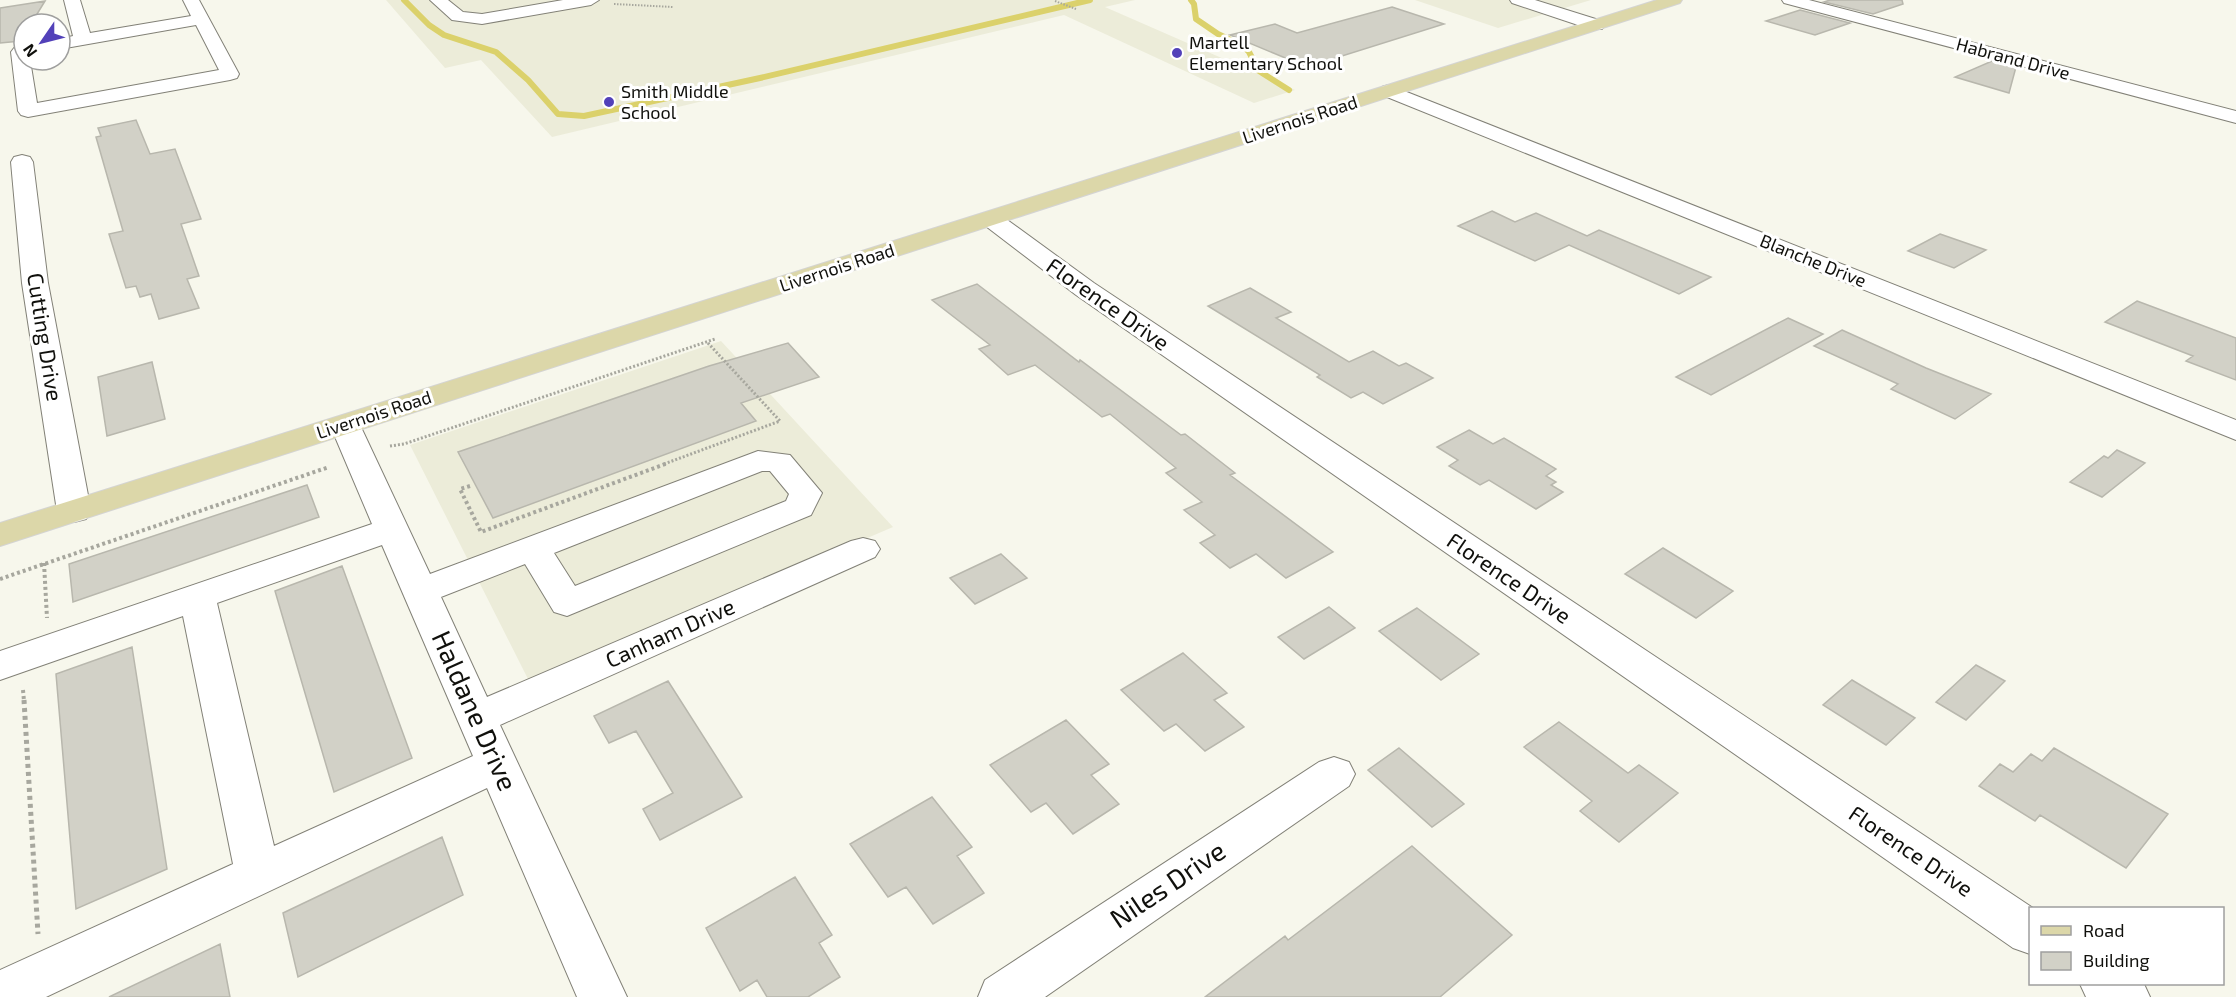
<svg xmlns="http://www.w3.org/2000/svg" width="2236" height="997" font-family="'Exo 2',sans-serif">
<rect width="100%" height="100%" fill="#f7f7ec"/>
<path fill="#ececd9" d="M386 0H1135L1105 7 1295 90 1254 103 1064 15 552 137 481 60 445 68Z
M1415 0H1591L1498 28Z
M721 341 893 527 530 683 410 445Z"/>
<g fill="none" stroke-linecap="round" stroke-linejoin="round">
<path stroke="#dbd16b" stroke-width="6" d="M404 0 429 25 444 35 496 52 528 80 558 114 584 116 760 78 1090 0
M1191 0 1194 4 1196 19 1218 34 1243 46 1249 52 1259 71 1289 90"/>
</g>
<path fill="#d2d1c7" stroke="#b8b7ad" stroke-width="1.5" d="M1830 0H1902L1903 4 1873 14 1824 2Z
M45 1 31 24H24V36L21 41 0 43V8Z
M1392 7 1444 24 1307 67 1230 35 1275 24 1297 33Z
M1800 10 1850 23 1815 35 1766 21Z
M1992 61 2016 67 2009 93 1955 77Z
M136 120 150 154 175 149 201 219 181 224 199 276 187 279 199 308 159 319 151 294 140 297 136 286 126 288 109 234 123 231 96 137 101 136 98 128Z
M1492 211 1515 222 1536 213 1587 236 1599 230 1711 277 1679 294 1569 245 1535 261 1458 226Z
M1940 234 1986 250 1954 268 1908 251Z
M977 284 1079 362 1080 360 1181 435 1185 434 1235 473 1230 475 1333 552 1286 578 1256 554 1230 568 1200 543 1215 535 1184 510 1202 502 1166 473 1176 468 1110 414 1102 417 1035 365 1008 375 979 349 990 345 932 300Z
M1250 288 1291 312 1276 318 1349 362 1373 351 1399 366 1406 363 1433 378 1383 404 1363 392 1351 398 1317 377 1320 375 1208 306Z
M2137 301 2236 338V380L2186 361 2193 356 2105 322Z
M1788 318 1823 334 1711 395 1676 377Z
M1842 330 1926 368 1991 394 1955 419 1891 389 1898 384 1814 346Z
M788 343 819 377 741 403 756 421 493 518 458 452 709 366Z
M152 362 165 419 107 436 98 377Z
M1469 430 1493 444 1504 438 1556 469 1546 476 1556 482 1551 485 1563 492 1536 509 1489 480 1480 485 1449 466 1458 460 1437 447Z
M2117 450 2145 463 2102 497 2070 482 2104 456 2108 458Z
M307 485 319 517 73 602 69 564Z
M1663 548 1733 591 1696 618 1625 574Z
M1001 554 1027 578 975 604 950 578Z
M342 566 412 758 334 792 275 591Z
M1329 607 1355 628 1304 659 1278 637Z
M1417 608 1479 654 1441 680 1379 631Z
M132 647 167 869 76 909 56 674Z
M1183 653 1227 693 1214 700 1244 727 1205 751 1176 724 1164 731 1121 690Z
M1976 665 2005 681 1966 720 1936 702Z
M1852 680 1915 718 1886 745 1823 705Z
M668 681 742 797 660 840 643 809 673 793 636 731 609 743 594 716Z
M1066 720 1109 764 1091 775 1119 804 1073 834 1046 803 1031 812 990 765Z
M1559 722 1628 773 1639 765 1678 793 1619 842 1580 811 1592 801 1524 747Z
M1399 748 1464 804 1432 827 1368 770Z
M2054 748 2168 814 2126 868 2040 815 2035 821 1979 786 2000 764 2013 772 2031 754 2042 761Z
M932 797 972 847 957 856 984 893 933 924 906 887 888 897 850 844Z
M442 837 463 895 298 977 283 913Z
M1412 846 1512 935 1440 997H1205L1285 936 1288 940Z
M795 877 832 935 819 943 840 977 808 997H767L757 980 740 991 706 928Z
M220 944 230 997H109Z"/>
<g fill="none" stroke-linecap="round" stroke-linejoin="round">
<defs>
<path id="minor" d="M64 0H80L90 33 191 16 183 0H199L239 74 237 78 230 80 28 117 21 115 18 111 11 52 14 48H24V60H30L37 103 219 70 196 25 60 49V39L73 36Z
M430 0H448L463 12 482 14 563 0H599L591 5 482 24 452 20Z
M1510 0H1535L1602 21 1605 25 1602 29H1590L1512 3Z
M1782 0H1809L2236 111V123L1784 3Z
M1389 85 2236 420V440L1382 95 1379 91 1382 87Z
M22 155 30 157 33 162 48 283 91 511 86 519 74 522 62 519 57 511 22 283 11 162 14 157Z
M991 212 999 214 1094 283 2033 908H2030V954L2013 948 1076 295 983 224 979 219 983 214Z
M345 416 356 419 360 425 430 574 758 451 790 455 822 493 811 515 567 616 554 612 525 564 441 597 487 697 851 541 863 538 875 541 880 549 875 557 500 725 627 997H577L487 788 46 997H0V970L233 864 183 616 0 680V651L372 524 330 425 334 419ZM762 471H770L789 494 786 501 575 586 554 553ZM382 545 473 756 274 846 217 603Z
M1334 757 1349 762 1355 774 1349 786 1045 997H978L985 980 1319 762Z
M2080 984H2144L2150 997H2086Z"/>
<path id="major" d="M1657 0H1682L1680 3 0 546V523Z"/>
</defs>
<use href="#minor" stroke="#828177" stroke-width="2"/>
<use href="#major" stroke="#d4d4d3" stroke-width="2"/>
<path stroke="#a7a79e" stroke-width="2" stroke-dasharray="1.5 1.5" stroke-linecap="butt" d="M1055 1 1076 9
M614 4 673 7"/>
<path stroke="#a7a79e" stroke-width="3" stroke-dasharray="2 2" stroke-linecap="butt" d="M390 446 404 444 715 339
M664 464 780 421 707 342"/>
<path stroke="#a7a79e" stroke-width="4" stroke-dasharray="3 3" stroke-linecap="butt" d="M470 486 460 489 481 532 668 463
M44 563 47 618
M0 579 329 467
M23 690 24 701"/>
<path stroke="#a7a79e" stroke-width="5" stroke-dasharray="4 4" stroke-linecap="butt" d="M24 700 38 934"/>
<use href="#minor" fill="#fff" fill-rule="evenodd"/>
<use href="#major" fill="#dcd7a9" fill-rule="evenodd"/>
</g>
<g fill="#5241b9" stroke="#fff" stroke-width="2">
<circle cx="1177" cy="53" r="6"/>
<circle cx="609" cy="102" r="6"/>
</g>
<g text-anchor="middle" stroke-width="6" stroke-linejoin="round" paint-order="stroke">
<g font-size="18" fill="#10100c" stroke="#fff" text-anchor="start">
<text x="1189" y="49">Martell<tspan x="1189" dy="21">Elementary School</tspan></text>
<text x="621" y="98">Smith Middle<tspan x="621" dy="21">School</tspan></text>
</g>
<g font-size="18" fill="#10100c" stroke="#fff">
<text transform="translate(2013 59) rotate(15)" y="6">Habrand Drive</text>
<text transform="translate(1300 120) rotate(-18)" y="6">Livernois Road</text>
<text transform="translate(1813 261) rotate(22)" y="6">Blanche Drive</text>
<text transform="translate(837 268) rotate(-18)" y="6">Livernois Road</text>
<text transform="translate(374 415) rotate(-18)" y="6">Livernois Road</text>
</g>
<g font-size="22" fill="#10100c" stroke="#fff">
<text transform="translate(1108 304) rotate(35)" y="8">Florence Drive</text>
<text transform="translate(45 337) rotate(81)" y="8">Cutting Drive</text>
<text transform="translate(1509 578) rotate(34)" y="8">Florence Drive</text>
<text transform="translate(670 633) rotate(-24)" y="8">Canham Drive</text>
<text transform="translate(1911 851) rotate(34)" y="8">Florence Drive</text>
</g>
<g font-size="27" fill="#10100c" stroke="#fff">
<text transform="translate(474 711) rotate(66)" y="9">Haldane Drive</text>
<text transform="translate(1168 885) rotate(-34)" y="9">Niles Drive</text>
</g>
</g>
<rect x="2029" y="907" width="195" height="78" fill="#ffffff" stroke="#9f9f9e" stroke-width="1.5"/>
<rect x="2041" y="926" width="30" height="9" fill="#dcd7a9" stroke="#9f9f9e" stroke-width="1.5"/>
<text x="2083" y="937" font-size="18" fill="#10100c">Road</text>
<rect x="2041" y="952" width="30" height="18" fill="#d2d1c7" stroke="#9f9f9e" stroke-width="1.5"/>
<text x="2083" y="967" font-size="18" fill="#10100c">Building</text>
<g transform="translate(42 42) rotate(235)"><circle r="28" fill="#ffffff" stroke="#9f9f9e" stroke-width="1.5"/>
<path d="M0-4.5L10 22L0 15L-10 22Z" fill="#5241b9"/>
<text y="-9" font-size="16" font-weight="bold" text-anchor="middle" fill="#10100c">N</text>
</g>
</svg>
